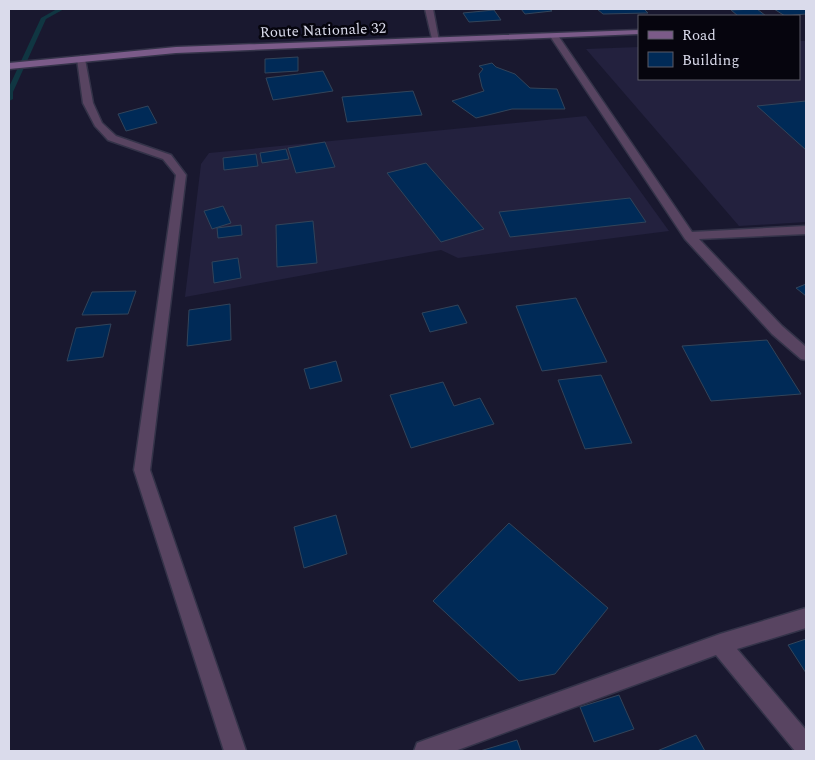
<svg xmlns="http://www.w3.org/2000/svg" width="815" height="760" font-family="Spectral,serif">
<rect width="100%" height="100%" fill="#19182f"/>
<path fill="#23213e" d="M799 41H806V222L739 226 586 49 639 47V79H799Z
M586 116 669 231 458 258 441 250 185 297 201 164 209 153Z"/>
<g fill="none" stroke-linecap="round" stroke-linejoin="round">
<path fill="#103642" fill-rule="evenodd" d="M57 9H64L46 19 13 92V99L9 101V87L41 18Z"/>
</g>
<path fill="#002a57" stroke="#32445a" d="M521 9H549L552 11 525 14Z
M597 9H644L648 13 603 14Z
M757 9 766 16H738L731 10Z
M774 9H806V14L785 16Z
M494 10 501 20 469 22 463 13Z
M298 57V71L265 73V59Z
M492 63 496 67 515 74 530 88 557 89 565 109H512L476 118 452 101 484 91 482 87 479 74 483 69 479 66Z
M323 71 333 91 273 100 266 78Z
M413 91 422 115 347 122 342 97Z
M806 101V150L757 106Z
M148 106 157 123 126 131 118 114Z
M325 142 335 167 296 173 288 148Z
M286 149 289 159 262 163 260 153Z
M256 154 258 166 224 170 223 158Z
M426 163 484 229 441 242 387 173Z
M630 198 646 222 510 237 499 212Z
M223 206 231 223 212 229 204 211Z
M313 221 317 263 277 267 276 225Z
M241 225 242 235 218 238 217 228Z
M238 258 241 278 214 283 212 262Z
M806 284V296L796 288Z
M136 291 128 314 82 315 92 292Z
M576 298 607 362 542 371 516 306Z
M230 304 231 340 187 346 189 310Z
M458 305 467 323 430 332 422 313Z
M111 324 103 357 67 361 76 328Z
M767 340 801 394 711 401 682 346Z
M336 361 342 381 310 389 304 369Z
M601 375 632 443 585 449 558 380Z
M443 382 454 406 480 398 494 424 411 448 390 395Z
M336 515 347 554 304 568 294 527Z
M509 523 608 608 555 674 519 681 433 601Z
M806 639V673L788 645Z
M619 695 634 729 594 742 580 707Z
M696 735 705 751H657Z
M517 740 521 751H480Z"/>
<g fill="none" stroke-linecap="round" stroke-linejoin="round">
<defs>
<path id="lane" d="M425 9H433L439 41 432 39Z"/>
<path id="street" d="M551 34H557L692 232 806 226V234L699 239 782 326 806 347V360L801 359 772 334 685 239 550 36Z
M81 56 85 59 93 103 102 123 116 136 171 155 186 175 150 470 246 751H224L134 470 176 175 163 159 108 140 95 126 83 103 77 59Z
M806 608V628L737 649 806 730V751H795L716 655 455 751H414L417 743 425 740 720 634Z"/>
<path id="secondary" d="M639 30V34L176 53 9 69V63L176 47Z"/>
</defs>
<use href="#lane" stroke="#343349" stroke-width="3"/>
<use href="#street" stroke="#343349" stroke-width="3"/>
<use href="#secondary" stroke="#343349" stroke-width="3"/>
<use href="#lane" fill="#584461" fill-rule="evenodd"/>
<use href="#street" fill="#584461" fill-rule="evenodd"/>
<use href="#secondary" fill="#7b5b89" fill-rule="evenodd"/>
</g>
<g text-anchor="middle" stroke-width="5" stroke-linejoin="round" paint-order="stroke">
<g font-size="15" fill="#dadbeb" stroke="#06050e">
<text transform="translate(323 30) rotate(-2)" y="5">Route Nationale 32</text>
</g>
</g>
<rect width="815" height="760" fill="none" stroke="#dadbeb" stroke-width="20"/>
<rect x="638" y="15" width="162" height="65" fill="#06050e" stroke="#5b5b66"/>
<rect x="648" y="31" width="25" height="8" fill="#7b5b89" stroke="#5b5b66"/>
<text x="682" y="40" font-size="15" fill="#dadbeb">Road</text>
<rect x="648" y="52" width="25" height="15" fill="#002a57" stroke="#5b5b66"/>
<text x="682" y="65" font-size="15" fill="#dadbeb">Building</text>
</svg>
